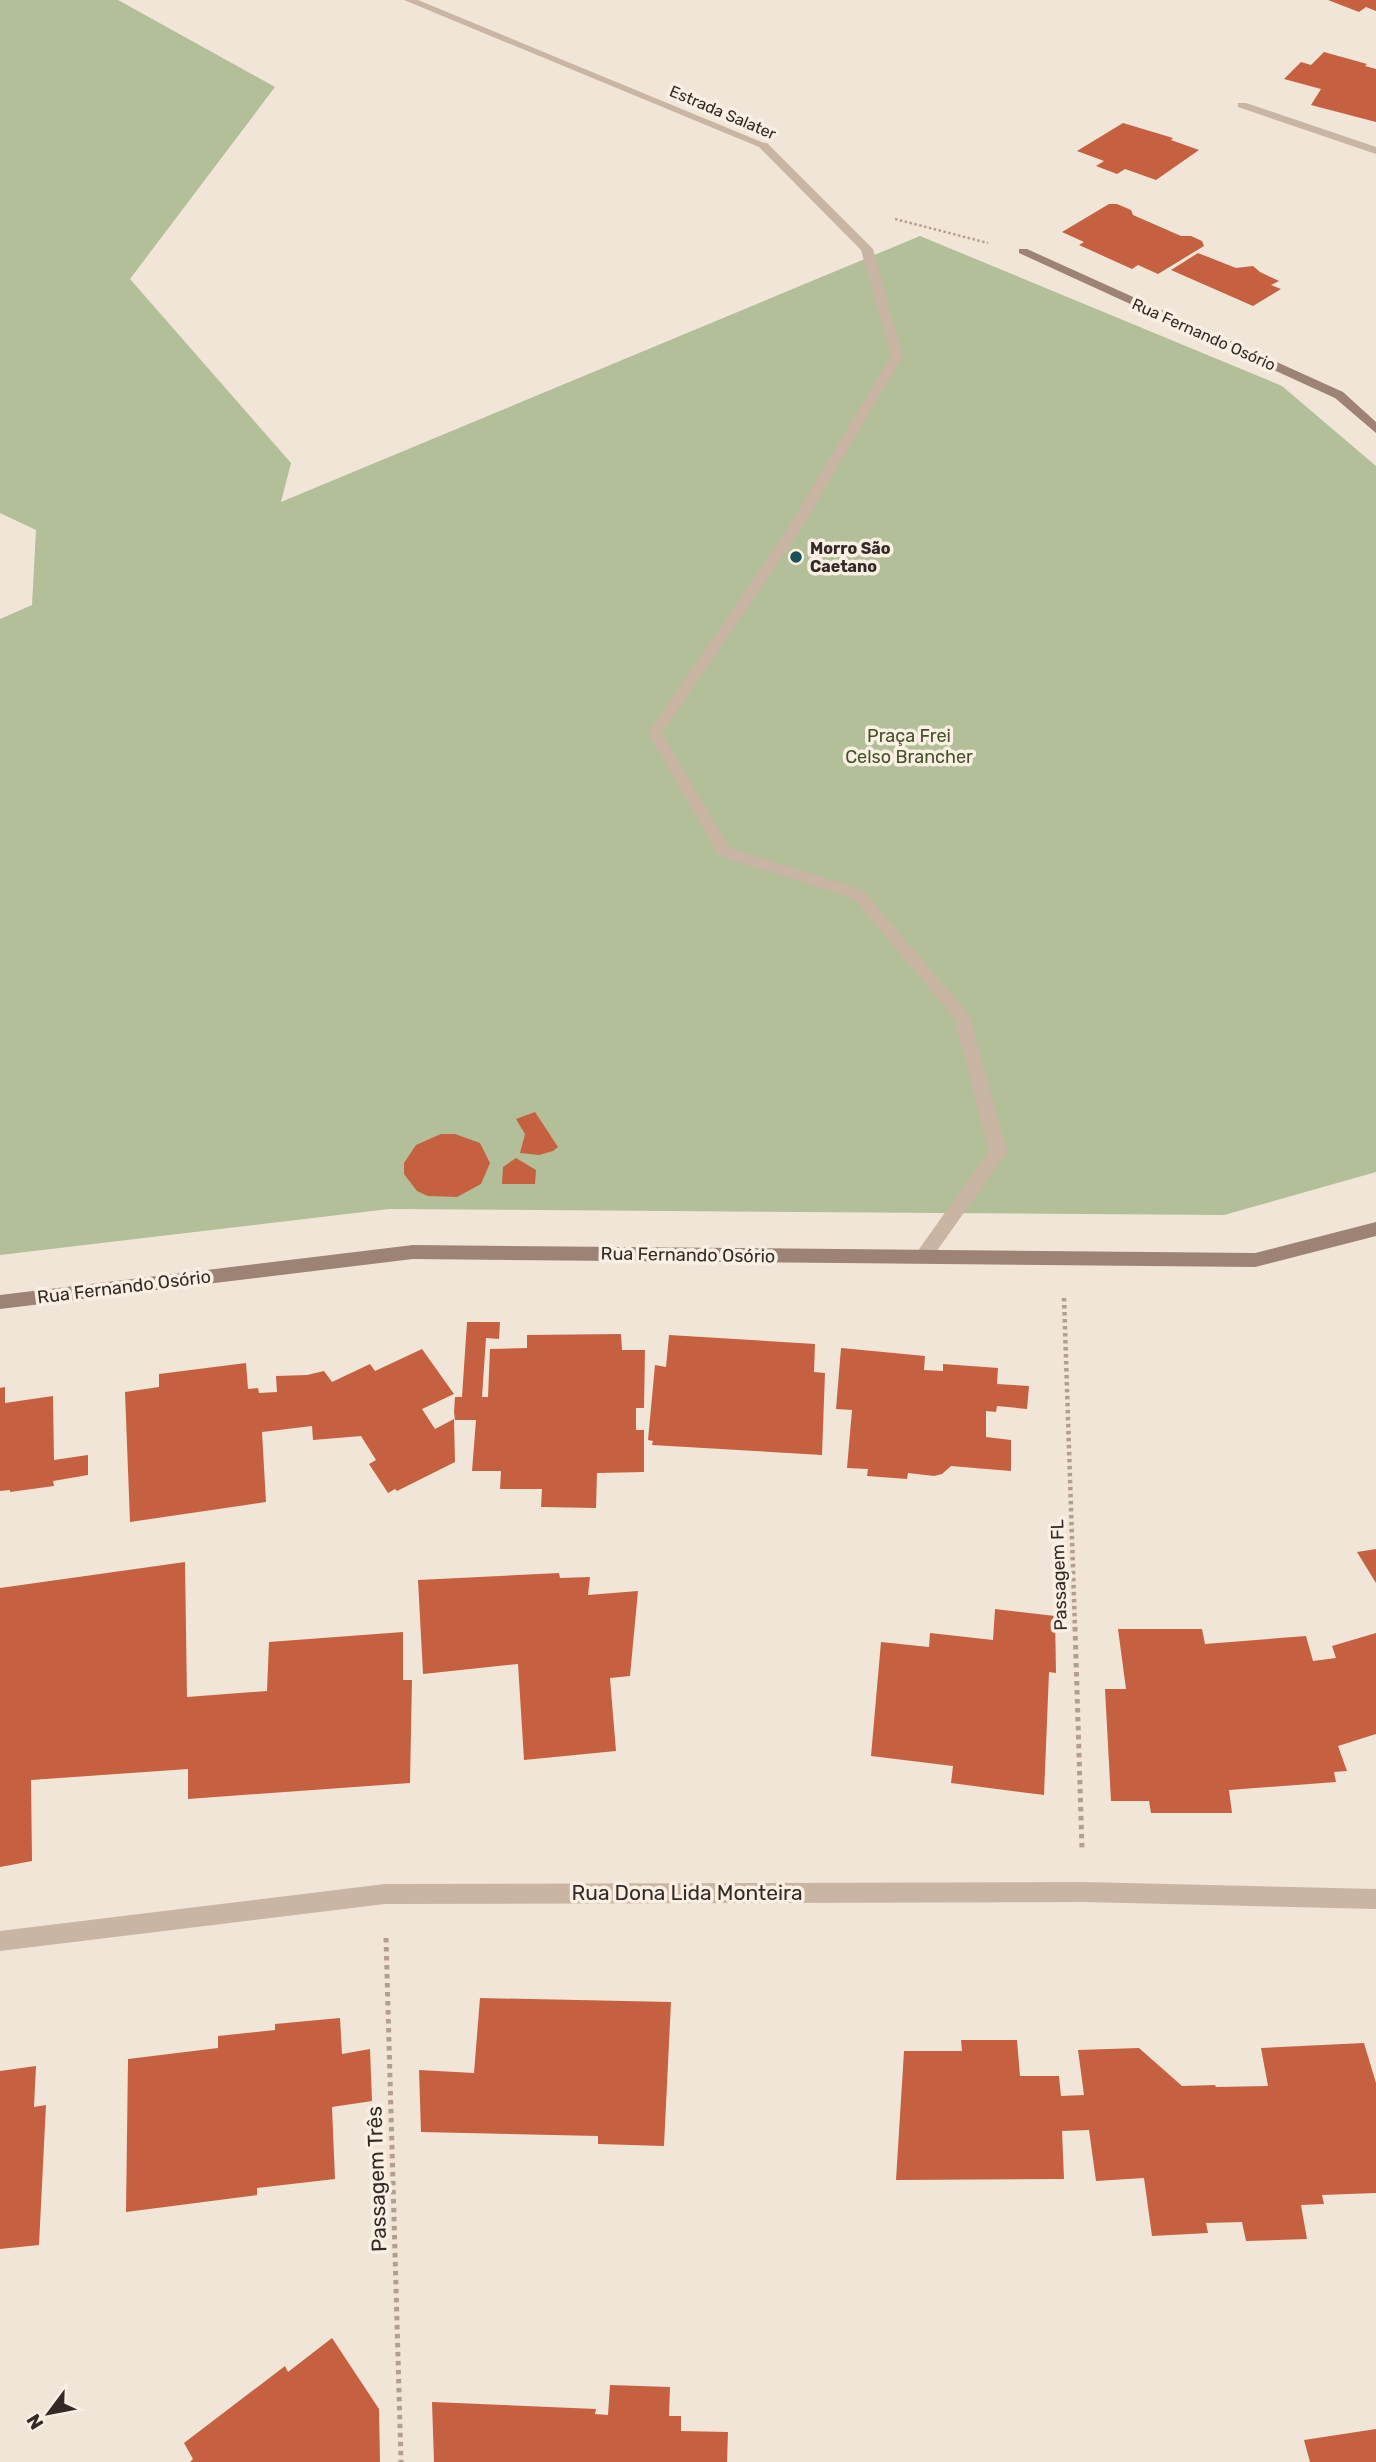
<svg xmlns="http://www.w3.org/2000/svg" width="1376" height="2462" font-family="Rubik,sans-serif">
<rect width="100%" height="100%" fill="#f1e5d7"/>
<path fill="#b2bf98" d="M0 0H118L275 87 130 279 291 463 281 502 920 236 1282 386 1376 466V1172L1224 1215 389 1209 0 1255V619L32 605 36 530 0 513Z"/>
<path fill="#c56141" d="M1328 0H1376V11L1366 7 1359 12Z
M1324 52 1367 64 1365 66 1376 69V122L1311 105 1321 89 1284 79 1301 62 1311 65Z
M1123 123 1173 138 1171 140 1199 150 1156 180 1125 169 1117 174 1096 166 1104 161 1077 151Z
M1109 204H1117L1131 210 1133 215 1181 236H1191L1202 241 1204 246 1158 274 1138 265 1132 269 1079 245 1084 242 1062 232Z
M1198 253 1236 268 1253 266 1260 272 1279 281 1271 285 1281 289 1253 306 1171 270Z
M535 1112 558 1147 553 1151 539 1155 520 1153 525 1134 516 1119Z
M441 1134H455L480 1143 490 1163 481 1184 457 1197 428 1196 417 1191 404 1174V1163L416 1145Z
M516 1158 536 1170 535 1184H502L503 1167Z
M467 1322H500L499 1339 486 1338 482 1397H488L490 1349 527 1348V1335L621 1334 622 1350H645L644 1408H636V1430H644V1472L597 1473 596 1508 541 1507 542 1489H500L501 1471H472L476 1420H455L454 1412 455 1397H462Z
M669 1335 815 1344 814 1372 825 1373 822 1455 652 1445 653 1441 648 1440 655 1365 666 1367Z
M841 1348 925 1356 924 1370 943 1371V1364L998 1368 997 1384 1029 1386 1027 1409 997 1406 996 1412 986 1411V1437L1011 1440V1471L951 1466 942 1474 934 1476 908 1473 907 1479 867 1476 868 1469 847 1468 852 1410 836 1409Z
M422 1349 454 1394 422 1409 435 1429 454 1419 455 1462 397 1491 395 1489 388 1493 369 1464 376 1460 361 1436 313 1440 312 1426 262 1432 266 1502 130 1522 125 1392 159 1387V1374L246 1363 248 1389 258 1388 259 1393 277 1392 276 1376 307 1375 324 1371 332 1382 370 1364 375 1371Z
M5 1387V1403L53 1396 54 1460 88 1455V1475L53 1481 54 1486 10 1492V1490L0 1491V1388Z
M1376 1549V1583L1357 1552Z
M185 1562 187 1697 267 1691 269 1642 403 1632V1680H412L410 1783 188 1799V1769L31 1780 32 1861 0 1867V1588Z
M559 1573 560 1578 590 1577 588 1595 638 1591 630 1676 610 1678 616 1751 524 1760 518 1664 423 1674 418 1580Z
M995 1609 1055 1616 1056 1673 1049 1672 1044 1795 951 1783 953 1766 871 1756 881 1642 929 1647 930 1633 993 1640Z
M1118 1629H1202L1205 1644 1306 1636 1313 1661 1336 1658 1332 1646 1376 1633V1734L1338 1746 1347 1771 1334 1772 1336 1782 1229 1790 1232 1813H1151L1149 1801H1111L1105 1689H1126Z
M480 1998 671 2002 664 2146 598 2144V2136L421 2132 419 2070 474 2073Z
M340 2018 342 2054 370 2049 372 2101 332 2107 335 2179 257 2188V2195L126 2212 128 2059 218 2048V2036L275 2030V2024Z
M961 2040H1017L1020 2076H1059L1061 2096 1084 2095 1078 2050 1139 2048 1182 2086 1215 2085 1216 2087 1268 2086 1261 2048 1364 2043 1376 2083V2193L1322 2195 1324 2204 1301 2205 1307 2239 1246 2241 1242 2222 1206 2223 1208 2233 1152 2236 1144 2178 1096 2181 1089 2130 1062 2131 1064 2179 896 2180 904 2051H962Z
M36 2066 34 2107 46 2105 39 2245 0 2249V2071Z
M332 2338 379 2409 380 2462H190L193 2459 184 2443 285 2366 288 2372Z
M610 2385 670 2387 669 2416H681V2431L728 2432 727 2462H434L432 2402 596 2409 595 2414 608 2415Z
M1376 2429V2462H1310L1304 2440Z"/>
<g fill="none" stroke-linecap="round" stroke-linejoin="round">
<path stroke="#b49f8e" stroke-width="2.5" stroke-dasharray="2.5 2.5" stroke-linecap="butt" d="M895 219 988 243"/>
<path stroke="#b49f8e" stroke-width="4.5" stroke-dasharray="3.5 3.5" stroke-linecap="butt" d="M1064 1298 1075 1628"/>
<path stroke="#b49f8e" stroke-width="5" stroke-dasharray="4.5 4.5" stroke-linecap="butt" d="M1075 1627 1082 1849
M386 1938 401 2462"/>
<path fill="#c8b5a4" fill-rule="evenodd" d="M759 143H767L873 249 903 356 800 531 662 733 730 848 863 890 970 1016 1007 1152 929 1262H917L914 1257 917 1252 989 1151 954 1018 853 898 719 856 648 733 786 531 891 356 861 250 759 147Z"/>
<path fill="#c8b5a4" fill-rule="evenodd" d="M404 0H418L769 145 759 147Z
M1238 103H1246L1376 147V154L1238 107Z
M1084 1882 1376 1889V1909L1084 1902 385 1904 0 1951V1931L385 1884Z"/>
<path fill="#9c8375" fill-rule="evenodd" d="M1019 249H1027L1343 392 1376 422V433L1335 398 1019 253Z
M1376 1222V1236L1255 1267 413 1259 0 1309V1295L413 1245 1255 1253Z"/>
</g>
<circle fill="#1c5054" stroke="#f9efe3" stroke-width="2.5" cx="796" cy="557" r="7"/>
<g text-anchor="middle" stroke-width="7" stroke-linejoin="round" paint-order="stroke">
<g font-size="16" fill="#342a25" stroke="#f9efe3">
<text transform="translate(723 112) rotate(23)" y="6">Estrada Salater</text>
<text transform="translate(1204 334) rotate(24)" y="6">Rua Fernando Osório</text>
</g>
<g font-size="16" font-weight="bold" fill="#342a25" stroke="#f9efe3" text-anchor="start">
<text x="810" y="554">Morro São<tspan x="810" dy="18">Caetano</tspan></text>
</g>
<g font-size="18" fill="#435229" stroke="#f9efe3">
<text x="909" y="742">Praça Frei<tspan x="909" dy="21">Celso Brancher</tspan></text>
</g>
<g font-size="18" fill="#342a25" stroke="#f9efe3">
<text transform="translate(688 1255) rotate(1)" y="6">Rua Fernando Osório</text>
<text transform="translate(124 1287) rotate(-7)" y="6">Rua Fernando Osório</text>
<text transform="translate(1059 1575) rotate(-92)" y="6">Passagem FL</text>
</g>
<g font-size="21" fill="#342a25" stroke="#f9efe3">
<text x="687" y="1900">Rua Dona Lida Monteira</text>
<text transform="translate(377 2179) rotate(-92)" y="7">Passagem Três</text>
</g>
</g>
<g transform="translate(49 2413) rotate(238)" stroke="#f9efe3" stroke-width="5" paint-order="stroke">
<path d="M0-5L12 26L0 18L-12 26Z" fill="#342a25"/>
<text y="-10" font-size="19" font-weight="bold" text-anchor="middle" fill="#342a25">N</text>
</g>
</svg>
